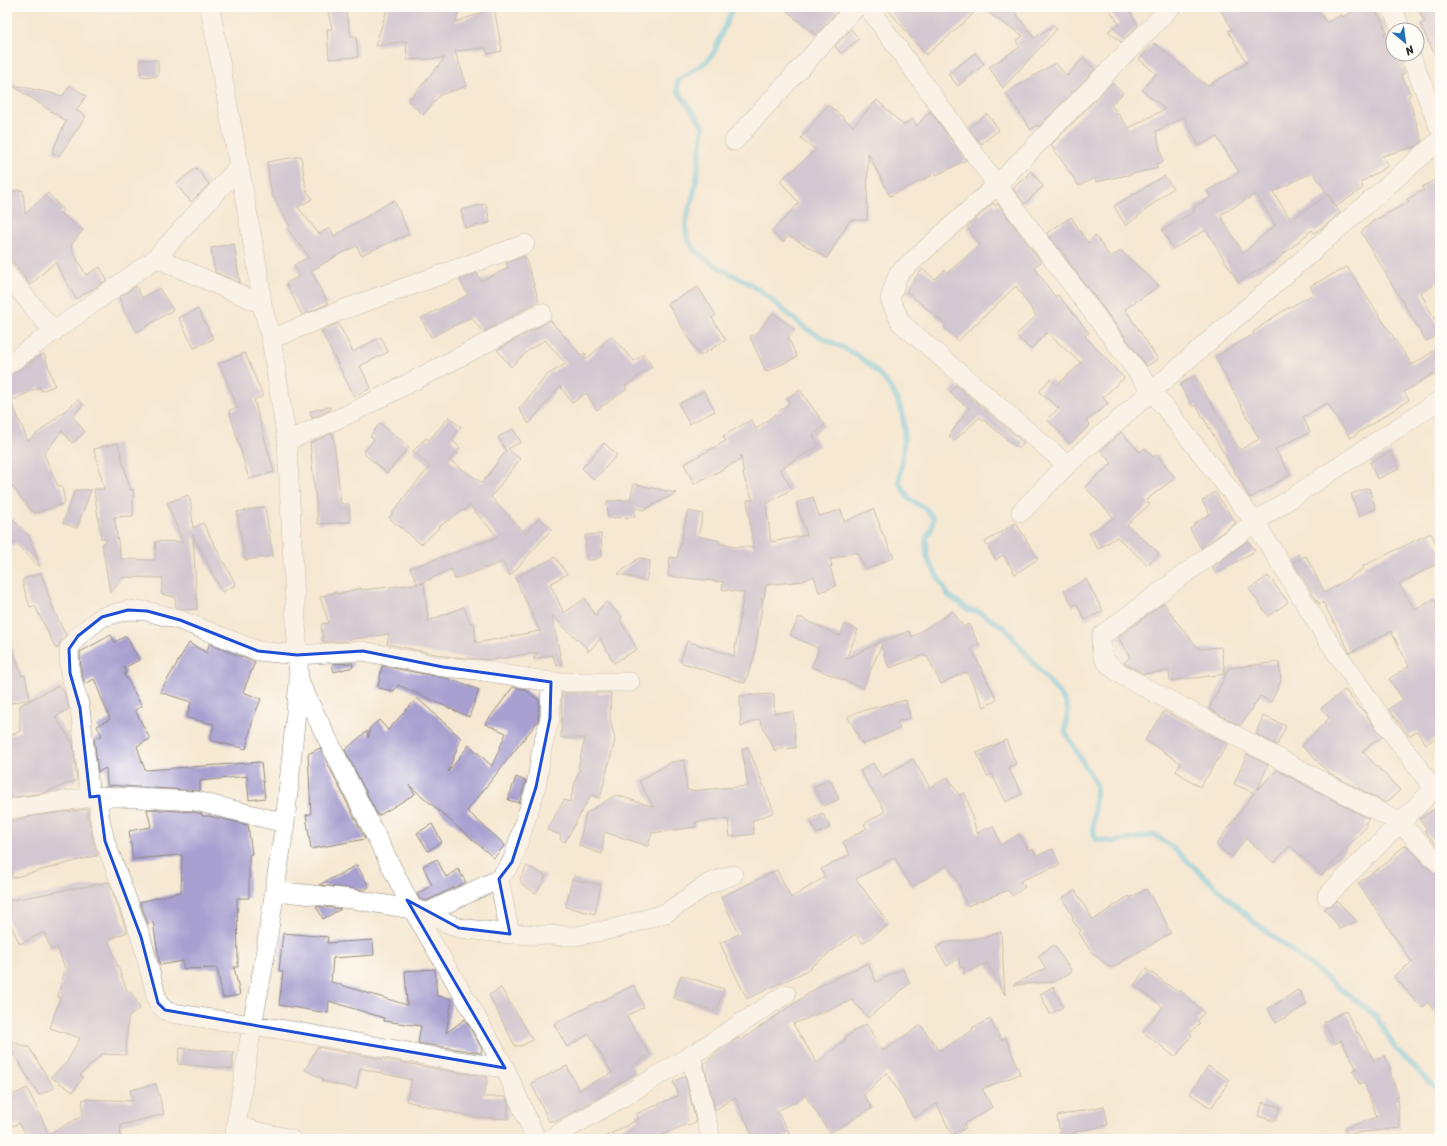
<svg xmlns="http://www.w3.org/2000/svg" width="1447" height="1146" font-family="Sriracha,sans-serif">
<rect width="100%" height="100%" fill="#fdfcf7"/>
<filter id="ink" filterUnits="userSpaceOnUse"><feTurbulence type="fractalNoise" baseFrequency=".025" numOctaves="2"/><feDisplacementMap in="SourceGraphic" scale="8" xChannelSelector="R" yChannelSelector="G"/><feConvolveMatrix kernelMatrix="1 2 1 2 8 2 1 2 1" color-interpolation-filters="sRGB"/></filter>
<filter id="wash" filterUnits="userSpaceOnUse"><feTurbulence type="fractalNoise" baseFrequency=".012" numOctaves="4" result="noise"/><feDisplacementMap in="SourceGraphic" scale="16" xChannelSelector="R" yChannelSelector="G"/><feGaussianBlur stdDeviation="0.9" result="paint"/><feColorMatrix in="noise" values="0 0 0 0 0 0 0 0 0 0 0 0 0 0 0 0 0 1.4 0 .05"/><feComposite in="paint" operator="in"/></filter>
<g filter="url(#wash)">
<rect width="100%" height="100%" fill="#f6e8d2"/>
<g fill="none" stroke-linecap="round" stroke-linejoin="round">
<path stroke="#63c2e1" stroke-width="5.5" d="M733 7 714 52 707 61 677 81 678 91 703 126C700 148 699 170 694 192 691 207 683 220 687 236 691 256 729 273 745 281 768 293 786 315 807 329 824 340 842 346 858 356 881 371 902 397 904 425 905 444 902 463 899 482L909 499 926 509 933 518 932 528 926 538 927 558 948 595 969 610 979 612 1005 628 1065 701 1068 711 1065 732 1096 784 1093 828 1095 839 1114 842 1155 835 1171 846 1253 921 1376 1016 1395 1048 1440 1092"/>
</g>
<g id="blocks">
<path fill="#a8a0d0" fill-rule="evenodd" d="M327 7H345L351 36H356L358 57 329 59 327 29H332Z
M388 7H459L456 22 494 8 502 51 488 54 486 48 455 51 467 86 440 95 423 115 408 101 445 58 407 60 406 41 375 46Z
M782 7H833L837 12 816 35Z
M886 7H979L967 20 926 55Z
M980 7H1011L1034 38 1054 25 1057 29 1003 88 989 67 1020 47 1016 41 1023 36Z
M1108 7H1127L1138 25 1121 42 1108 31 1119 24Z
M1219 7H1317L1326 23 1341 15 1343 17 1362 7H1374L1387 32 1384 33 1393 51V54H1395L1405 73 1401 75 1411 95 1408 96 1422 141 1417 146 1382 156 1388 166 1361 182 1363 188 1336 207 1313 172 1273 192 1291 220 1328 195 1340 213 1326 225 1314 233 1312 230 1273 263 1272 262 1238 282 1206 230 1173 249 1162 230 1195 211 1193 208 1211 197 1207 191 1239 172 1217 137 1199 146 1184 117 1156 131 1163 162 1155 164 1158 168 1096 182 1095 178 1079 186 1051 145 1112 83 1123 93 1111 105 1129 128 1165 109 1142 90 1156 74 1139 59 1154 43 1207 86 1247 63 1228 31 1232 29ZM1256 194 1275 225 1243 253 1220 215Z
M1417 7H1440V65L1420 24 1425 22Z
M851 29 859 39 841 53 835 46Z
M975 53 984 64 958 86 948 74Z
M1083 58 1095 69 1038 127 1037 125 1031 130 1006 93 1055 63 1067 76Z
M140 60H158V76L141 77Z
M14 85 63 96 70 85 86 96 76 110 86 116 59 156 52 152 66 121 13 86Z
M877 100 903 125 913 119 917 126 930 111 966 160 937 175 936 173 890 196 868 153 867 220H850L827 258 789 236 783 242 772 232 799 203 780 181 816 150 801 138 828 105 853 126Z
M987 114 999 130 981 144 969 128Z
M301 156 306 189 312 199 298 207 319 234 330 228 334 236 394 200 409 234 361 255 357 246 338 255 311 271 328 304 302 315 286 283 300 276 294 265 309 257 287 228 290 226 272 195 267 162Z
M196 168 209 184 191 202 176 184Z
M1031 171 1043 186 1025 204 1013 189Z
M1164 176 1173 188 1126 226 1114 206Z
M1435 180 1437 184 1440 182V281L1421 293 1440 330V334L1426 341 1361 232 1373 221 1409 202 1407 199 1424 190 1422 187Z
M23 190 25 214 48 193 63 210 60 213 83 230 71 245 72 246 71 248 86 275 100 267 107 280 76 299 55 262 30 285 7 255V192Z
M993 203 996 206 998 204 1041 262 1034 267 1055 297 1058 295 1089 333 1085 336 1124 378 1103 397 1108 404 1086 421 1090 425 1070 444 1047 419 1059 408 1039 392 1050 379 1057 385 1081 363 1047 333 1030 349 1016 335 1036 316 1016 286 958 341 944 327 946 325 906 291 922 269 935 279 945 270 947 273 980 245 967 227Z
M486 204 490 223 465 228 461 210Z
M1071 217 1088 243 1095 235 1110 257 1121 251 1159 286 1125 309 1158 359 1147 366 1069 263 1060 248 1059 249 1047 233Z
M234 244 240 283 215 272 211 248Z
M525 256 539 301 483 332 471 317 431 337 421 318 468 295 460 280 477 273 481 281 508 268 506 263Z
M1347 267 1412 365 1440 347V369L1404 392 1409 400 1350 438 1327 403 1303 417 1310 432 1275 449 1290 475 1250 498 1196 405 1193 407 1180 385 1194 376 1240 450 1259 439 1215 357 1254 334 1253 332 1281 312 1314 294 1310 286Z
M136 286 142 298 159 288 173 310 137 332 123 310 124 309 119 298Z
M698 287 716 315 712 318 726 340 700 356 668 304Z
M198 309 213 339 194 348 179 318Z
M773 313 795 330 788 338 797 357 766 372 750 337 757 333Z
M550 320 581 355 585 353 586 354 583 357 586 360 611 336 634 361 644 354 652 367 625 386 627 389 597 410 586 393 572 403 560 386 529 424 519 409 547 375 566 364 545 340 529 350 511 367 497 350Z
M338 323 353 352 381 337 388 352 360 366 371 388 354 396 321 331Z
M245 353 263 396 254 400 274 472 249 479 229 410 238 408 219 363Z
M44 354 55 386 41 391 40 387 11 401 28 441 78 400 83 404 73 417 85 432 72 443 62 431 44 454 58 486H62L65 503 36 513 31 511 7 479V376L31 364 30 362Z
M956 385 1024 443 1019 449 980 417 954 441 949 436 969 408 950 393Z
M800 390 825 425 813 435 819 446 780 469 792 489 766 504 771 542 807 535 796 503 813 497 819 516 841 510 844 522 873 509 880 525 879 526 894 557 866 570 857 552 830 559 832 566 830 567 836 586 819 592 814 576 803 581 766 585 764 598 761 599 763 600 754 657 745 683 680 662 687 641 734 656 744 593 722 589 723 582 668 576 670 557 677 558 688 511 703 514 698 536 720 541 719 543 735 547H746L753 548 747 500H753L744 478 741 455 740 460 694 484 684 464 726 441 723 436 751 420 756 429 790 403 787 398Z
M704 391 715 411 689 424 679 404Z
M330 407V410L312 418 310 411Z
M449 417 461 427 451 439 460 448 449 460 482 483 506 451 498 437 513 429 521 442 508 449 520 459 491 497 525 534 539 518 552 529 510 576 503 562 455 579 451 569 420 584 424 583 428 621 464 607 470 623H474L476 643 540 631 515 578 555 557 567 574 550 584 564 613 585 598 596 617 598 610 606 602 622 617 620 620 637 649 614 663 600 639 588 652V649L552 616 562 665 557 666 552 655 533 659 539 652 491 660 445 656 387 644 389 634 347 640 348 641 323 642 321 624 329 623 320 597 336 592 337 594 361 588V590L418 584 410 568 498 537 469 505 465 511 463 510 438 527 439 528 421 544 389 518 409 491 430 467 413 451 426 438 429 440Z
M380 423 409 447 387 473 363 453 374 439 370 436Z
M1121 432 1140 452 1145 448 1153 457 1157 454 1175 478 1146 500 1150 504 1127 525 1159 553 1148 565 1117 537 1098 549 1089 533 1114 518 1085 487 1112 463 1101 451Z
M333 433 341 504H349L350 522 318 524 310 443Z
M118 443 130 490 133 489V516L114 517 121 559 155 560 156 541 183 542 167 503 188 495 191 503 193 528 203 523 236 585 222 592 193 535 197 609 184 610 176 607 175 597 161 594 163 578 123 577 110 592 102 544 108 540 101 538 94 489H104L94 449Z
M604 443 617 455 594 480 582 468Z
M1391 452 1399 469 1377 479 1370 462Z
M634 484 676 493 644 510 635 508V517L608 518 607 501 630 500Z
M1369 488 1376 509 1359 516 1351 494Z
M75 490H91L77 528 63 523Z
M1215 492 1236 523 1201 548 1190 529 1195 525 1194 524 1210 514 1202 501Z
M265 507 273 556 245 560 237 512Z
M7 513 29 536 40 567 15 543 7 551Z
M1016 523 1038 559 1015 574 1003 555 996 560 985 542Z
M1431 533 1440 551V562L1399 584 1415 610 1434 599 1440 610V735L1426 744 1417 731 1409 736 1389 709 1403 699 1389 679 1409 666 1391 631 1350 653 1323 602 1319 604 1293 562 1306 556 1325 593 1364 568 1363 566Z
M601 534 602 556 596 559 587 560 585 535Z
M1248 541 1255 551 1216 574 1212 567Z
M639 558 650 561 646 581 618 574Z
M41 573 55 613 66 635 60 643 58 648 56 649 35 606 30 607 23 585V579Z
M1268 576 1288 602 1268 616 1249 589Z
M1086 579 1103 611 1085 620 1077 604 1073 606 1064 591Z
M1164 603 1176 621 1199 649 1221 647 1225 674 1170 681 1169 671 1144 674 1124 663 1130 657 1118 637Z
M953 611 963 627 969 624 979 644 971 648 997 700 984 707 967 672 964 673V672L941 684 927 656 925 657 924 655 889 668 881 646 863 688 812 667 819 649 790 635 799 617 840 636 845 624 858 630 846 659 883 641 909 631 912 637Z
M111 635 115 642 126 636 139 660 124 668 127 673 124 674 142 706 135 710 150 739 137 746 145 770 261 762 265 798 249 800 247 776 200 781V791L107 785 106 768 98 772 94 738 102 736 97 726 110 719 94 679 85 684 81 671 80 652Z
M7 639H9L22 676 25 675 30 699 7 704Z
M189 643 207 653 209 644 255 662 243 692 261 699 253 719 246 749 210 740 214 724 187 718 191 702 160 692Z
M1279 662 1281 681 1271 702 1260 696 1240 726 1209 709 1229 668Z
M352 663 353 667 334 672 332 664Z
M382 666 446 678 479 690 469 717 398 685 394 691 378 688Z
M60 685 64 692 69 709 55 717 73 743 77 780 44 793 7 798V737L20 731V705Z
M513 687 524 689 539 700 538 721 467 811 505 845 494 858 409 785 415 794 378 816 345 750 367 731 368 738 370 728 379 720 388 730 417 698 461 738 448 772 469 745 492 766 506 733 485 724Z
M1345 690 1362 711 1363 710 1382 737 1362 751 1400 790 1386 803 1329 773 1302 746 1329 718 1321 708Z
M562 693H611L610 718 615 740 600 798 591 795 565 842 560 840 561 835 547 830 564 800 570 802 576 779 580 770 578 768 585 738H561Z
M774 694V713L793 712 796 748 776 749V753L759 719 741 727 740 696Z
M906 700 910 718 897 722 900 728 863 745 848 717 857 712Z
M1164 711 1228 744 1200 787 1176 771 1181 763 1145 740Z
M1263 716 1286 726 1277 745 1256 734Z
M1006 740 1016 764 1008 767 1022 794 1006 802 992 774 987 776 977 753Z
M748 747 774 812 752 821 754 834 730 837 728 819 695 822 696 827 652 833 648 846 604 832 602 854 579 846 586 813 616 795 654 807 639 781 672 762 684 760 687 790H689V791L748 786 742 749Z
M320 748 365 839 311 849 306 815 311 814 308 754Z
M1247 754 1268 765 1257 790 1277 770 1369 819 1365 823 1367 826 1322 875 1290 846 1274 863 1246 838 1232 857 1216 845 1254 793 1234 784Z
M913 759 930 788 948 777 959 795 965 793 977 833 993 826 1001 845 1019 834 1029 851 1033 849 1036 856 1053 849 1060 865 1020 881 1025 887 1012 896 1008 890 967 906 957 881 948 865 912 887 894 857 856 879 889 924 863 943 855 934 804 972 747 999 720 943 739 934 721 897 777 870 791 898 825 877 821 869 850 855 843 842 867 828 864 824 885 811 860 771 873 763 882 777Z
M516 777 526 781 519 803 508 800Z
M830 779 839 799 824 806 814 787Z
M1440 805V848L1424 831 1427 829 1420 819Z
M88 809V817L94 843 98 855 12 878 7 822 34 816Z
M147 809 194 812 202 814V816H209L248 825 252 854 249 855V898H237L238 967H234L240 995 223 998 217 968 183 969V961L160 965 153 922 148 924 140 902 181 892 182 855 133 859 129 831 151 827Z
M822 813 830 827 817 834 810 820Z
M432 824 442 842 428 851 417 833Z
M1406 845 1432 872 1440 875V1017L1428 1003 1422 1008 1394 976 1412 962 1358 883 1392 859 1391 857Z
M437 859 446 877 458 869 466 882 426 901 420 899 417 894 432 885 423 866Z
M357 865 369 887 364 890 319 885Z
M527 866 546 876 536 893 523 885 520 879Z
M572 879 601 885 595 914 566 907Z
M109 882 127 932 108 940 128 993 131 992 140 1008 128 1017 126 1055 102 1054 80 1075 83 1077 73 1092 51 1077 67 1062 80 1038 50 1028 60 998 58 997 65 968 57 947 51 950 44 932 20 944 7 918V901Z
M1146 889 1167 924 1166 925 1171 933 1111 968 1091 952 1079 933 1081 931 1072 920 1074 918 1062 898 1075 890 1093 920 1129 896 1130 898Z
M1337 901 1357 921 1339 929 1334 920 1324 909 1326 907 1330 906Z
M316 906 341 909 323 919Z
M1001 932 1005 995 987 963 964 974V967L960 968 959 958 947 966 936 948 944 943 986 937Z
M283 933 328 937 327 943 373 940 374 955 333 958 331 982 407 1005 405 971 435 969 437 996 452 999 446 1033 465 1019 482 1049 481 1053 418 1043 421 1026 384 1021V1018L329 1001 328 1013 279 1005 283 972 279 971Z
M1054 945 1072 972 1053 982 1013 985 1046 968 1038 956Z
M868 963 876 982 903 969 910 983 868 1018 852 1000 793 1024 817 1063 846 1039 845 1037 866 1024 883 1051 921 1025 939 1051 973 1030 972 1028 990 1019 1001 1040 1006 1038 1020 1074 982 1089 992 1107 964 1124 966 1128 952 1135 937 1104 914 1118 887 1072 864 1095 872 1108 830 1133 805 1095 797 1101 777 1111 790 1134 780 1139H754L735 1097 715 1110 704 1064 719 1051 738 1038 741 1040 821 985Z
M1146 969 1178 992 1180 990 1204 1013 1197 1021 1200 1023 1190 1033 1192 1035 1175 1057 1143 1032 1163 1007 1134 985Z
M681 975 724 989 716 1012 673 998Z
M634 985 644 1007 626 1016 650 1055 632 1066 636 1073 601 1095 602 1096 557 1121H549L531 1083 567 1066 579 1090 612 1073 589 1034 567 1047 554 1024 597 1002 598 1003Z
M1053 987 1063 1007 1050 1014 1040 994Z
M501 988 533 1040 521 1046H515L489 995Z
M1298 990 1307 1004 1276 1023 1268 1009Z
M1346 1011 1357 1033 1358 1032 1374 1061 1385 1056 1391 1070H1389L1399 1097H1397L1400 1128 1346 1134 1345 1128 1377 1117 1364 1082 1359 1084 1353 1070 1357 1069 1341 1040 1335 1044 1324 1022Z
M7 1039 25 1047H29L54 1088 39 1095 7 1043Z
M317 1047 449 1071 488 1077 483 1097H506L508 1103V1119L472 1117 406 1101 412 1080 360 1068 356 1089 322 1081 323 1079 305 1070Z
M180 1048 233 1052V1069L178 1064Z
M1208 1066 1230 1080 1211 1108 1190 1094Z
M685 1076 696 1122 688 1126 687 1124 653 1139H601L639 1119 636 1114 679 1095 673 1082Z
M156 1084 164 1114 121 1125 120 1139H29L19 1123 7 1129V1098L27 1088 49 1134 82 1116 83 1099 133 1101 130 1090Z
M1263 1102 1280 1107 1275 1121 1258 1116Z
M1104 1106 1108 1125 1074 1132 1076 1139H1061L1057 1116Z"/>
</g>
</g>
<g filter="url(#ink)">
<use href="#blocks" fill-opacity="0" stroke="#908a7e" stroke-width="1"/>
<g fill="none" stroke-linecap="round" stroke-linejoin="round">
<defs>
<path id="minor" d="M210 7 258 271 262 304 271 339 287 441 299 682 285 823 263 968 252 1025 234 1139
M868 7 997 185 1152 391 1255 522 1327 639 1385 723 1434 789
M1392 7 1401 30
M1410 54 1440 129
M734 141 856 7
M156 258 262 304
M7 275 54 332
M271 339 342 310 443 274 525 244
M7 365 156 258 238 168
M1440 400 1255 522 1102 635C1099 659 1104 661 1122 675L1400 823 1440 864
M287 441 349 414 475 349 542 313
M1067 465 901 323 890 299 898 274 997 185 1171 7
M1021 512 1067 465 1440 140
M299 682 413 910 471 1008 505 1068 536 1139
M99 796V815L105 841 141 937 158 1003 165 1010 171 1013 298 1032 451 1060 505 1068
M90 797 80 708 70 673 69 649 78 636 102 617 128 610 147 611 180 620 258 651 297 655 363 651 443 667 477 670 551 682H630
M7 809 99 796 196 801 285 823
M499 879 510 934
M275 891 352 899 428 912 445 922 459 928 510 934 576 936 617 928 666 913 708 884 733 875
M1327 896 1440 783
M428 912 499 879 512 862 536 787 542 748 550 718 551 682
M691 1056 711 1139
M237 1127 291 1139
M549 1139 621 1098 697 1052 786 994"/>
</defs>
<use href="#minor" stroke="#908a7e" stroke-width="20"/>
<use href="#minor" stroke="#fff" stroke-width="19"/>
</g>
</g>
<path d="M0 0H1447V1146H0ZM128 610 147 611 180 620 258 651 297 655 363 651 443 667 551 682 550 718 536 787 512 862 499 879 510 934 459 928 407 900 505 1068 165 1010 158 1003 141 937 105 841 99 796 90 797 80 708 70 673 69 649 78 636 102 617Z" fill="#f6e8d2" fill-opacity=".55" fill-rule="evenodd"/>
<path fill="none" stroke="#1d4ed8" stroke-width="3" stroke-linejoin="round" d="M128 610 147 611 180 620 258 651 297 655 363 651 443 667 551 682 550 718 536 787 512 862 499 879 510 934 459 928 407 900 505 1068 165 1010 158 1003 141 937 105 841 99 796 90 797 80 708 70 673 69 649 78 636 102 617Z"/>
<rect width="1447" height="1146" fill="none" stroke="#fdfcf7" stroke-width="24"/>
<g transform="translate(1405 42) rotate(151)"><circle r="19" fill="#fdfcf7" stroke="#a9a8a5"/>
<path d="M0-3L7 15L0 10L-7 15Z" fill="#1f6fb2"/>
<text y="-6" font-size="11" font-weight="bold" text-anchor="middle" fill="#2b2b2b">N</text>
</g>
</svg>
